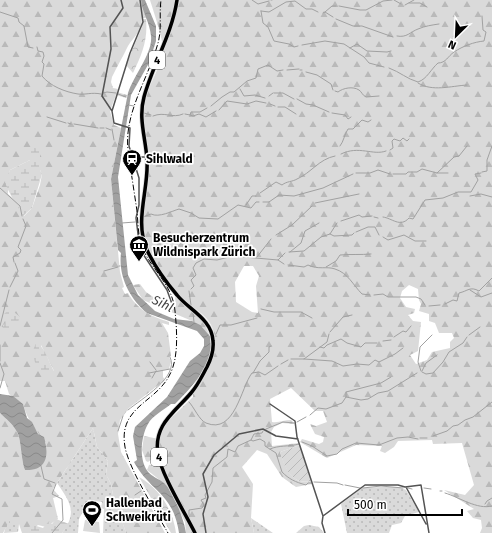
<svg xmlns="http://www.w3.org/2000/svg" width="492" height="533" font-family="'Fira Sans',sans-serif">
<defs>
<pattern id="grass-dots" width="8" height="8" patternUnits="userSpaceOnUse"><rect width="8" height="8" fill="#dadada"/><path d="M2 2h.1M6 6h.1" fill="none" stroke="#b9b9b9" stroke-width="1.8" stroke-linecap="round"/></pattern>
<pattern id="forest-firs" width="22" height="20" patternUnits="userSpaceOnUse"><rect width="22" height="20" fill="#dadada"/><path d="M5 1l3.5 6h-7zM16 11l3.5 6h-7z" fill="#b9b9b9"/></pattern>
<pattern id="wetland-marsh" width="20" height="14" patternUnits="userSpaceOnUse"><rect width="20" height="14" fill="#dadada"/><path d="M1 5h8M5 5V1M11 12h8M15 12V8" fill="none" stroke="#b9b9b9"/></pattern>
<pattern id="park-crowns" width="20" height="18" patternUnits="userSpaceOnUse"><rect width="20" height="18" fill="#dadada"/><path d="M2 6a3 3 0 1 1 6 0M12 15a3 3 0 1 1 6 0" fill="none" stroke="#b9b9b9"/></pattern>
<pattern id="garden-furrows" width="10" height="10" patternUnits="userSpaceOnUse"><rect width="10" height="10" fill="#dadada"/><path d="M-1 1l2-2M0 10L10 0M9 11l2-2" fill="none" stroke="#b9b9b9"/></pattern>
<pattern id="water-waves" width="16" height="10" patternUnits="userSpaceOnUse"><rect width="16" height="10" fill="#a1a1a1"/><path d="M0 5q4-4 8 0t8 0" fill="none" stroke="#898989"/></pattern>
</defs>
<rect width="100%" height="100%" fill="#fff"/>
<path fill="url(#grass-dots)" d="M93 428 97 447 108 461 106 474 111 484 115 506V517L122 521 126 533H103L104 509 101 508 102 502 88 500 85 510 83 511 79 519 78 533H62C78 512 70 502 57 483Z
M381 487H399L406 490 419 512 405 516 401 523 392 525 389 533H347L341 504 362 488Z
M251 518 273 533H254Z
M11 519 10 523 19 524 18 532 4 533 7 522Z
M309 525 319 527 324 533H296L304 526Z"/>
<path fill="url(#forest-firs)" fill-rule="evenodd" d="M0 0H141L146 18H142C142 32 134 36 128 46 123 56 117 67 112 77L111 82 113 88 118 89 117 92 127 95 126 98 116 95 110 111 114 125 121 128 111 179 120 272 124 287 122 288 125 294 128 293C138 310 150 316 169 322V325L162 323 168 333 171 356 169 357 171 361 169 369 163 370V377L165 380 129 408 120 420 118 434 121 452 165 533H126L122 521H118L115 517V506L111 484 106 474 108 461 97 447 93 428 53 489 59 496 53 498 58 519 46 527 38 525 28 533H22L19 524H10V520L3 533H0V413C6 419 13 424 17 432 21 437 21 460 25 470 43 471 47 458 46 443 35 430 27 419 23 404L9 394 5 381H0ZM40 152V170L42 174 40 185 32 208 24 216 16 201 8 194V178L10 170 30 160ZM41 345 54 371 42 372Z
M150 0H492V533H480L482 528 481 520 473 518 467 511 474 509 444 490 465 495 474 485 462 443 433 444 432 440 398 441 394 447 385 453 380 451 382 446 356 445 327 458 300 442 302 439 319 444 323 442 324 437 315 434 310 424 316 426 327 422 323 411H315L291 388 270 399 272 422C279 423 284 420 291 420L295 424 282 423 274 427 271 432 272 446 299 443 300 445 280 452C285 467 292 486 311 481L312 484 296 487 282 477 267 454 257 450 242 467 253 484 251 518 254 533H186L185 522 166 485 147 470 149 465 153 464 152 459 148 462 146 461 142 450 144 436 159 439 165 424 193 397V394C207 374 226 342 207 319 201 312 192 307 184 300 167 284 149 256 144 233 140 214 147 193 149 173 151 151 142 129 144 107 146 88 159 71 163 53 165 44 153 10 150 0ZM244 266H253L259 276 256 286 258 313 252 312 236 302 235 282ZM409 285 418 289 419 300 421 304 419 311 429 314V321L435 323 439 333H452L454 338 450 342V348L432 352 427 360 416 364 410 355 418 351 421 322 413 321 408 315 414 313 415 309 406 307 400 298 402 291Z
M140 284 146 292 172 310 176 306 175 297 203 321 209 334 192 321 143 300 133 285Z"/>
<path fill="url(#wetland-marsh)" d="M33 146 40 152V170L42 174 32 208 23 216C17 204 9 195 5 182L10 170 30 160 29 155Z
M10 309 19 316C20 326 10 331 2 334L3 325 6 322 4 314Z
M36 343C45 346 49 363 54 371L53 373 42 372 36 365 32 353Z
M56 519 69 524 62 533H28L29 527 33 525 43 528 49 521 52 524Z"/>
<path fill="url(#park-crowns)" d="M143 19H146C148 40 142 54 133 73L126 65 142 27Z
M139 477C160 489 173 510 176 533H171Z"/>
<path fill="url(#garden-furrows)" d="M300 445 311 481C292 486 284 467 280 452Z"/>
<path fill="#dadada" d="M88 503 100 505 97 520 86 518Z
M85 520 99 522 100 533 83 531Z"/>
<path fill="url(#water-waves)" d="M141 0H145L156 26V41L149 63 131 95 118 177 128 275 138 295 155 311 174 319 192 321 200 325 210 336C210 340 211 344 211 348 210 369 188 391 175 404H171C164 410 152 416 148 424 141 436 138 461 149 473 154 478 162 480 166 485 175 496 184 520 186 533H179C173 492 150 492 134 462L137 460 133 436 135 427 167 397 190 361 200 353 204 346V339L197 331 147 313C130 299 118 276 121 253L118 250 111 179 128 93C134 75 153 53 151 36 150 23 142 12 141 0Z
M0 394 13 396 23 404 27 418 32 422 38 434 44 437C49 454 48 471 25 470 21 460 21 437 17 432 13 424 6 419 0 413Z"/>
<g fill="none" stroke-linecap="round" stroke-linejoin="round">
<path stroke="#a1a1a1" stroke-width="1" d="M252 0 258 4 269 1
M271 0H272
M394 0 401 4
M409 3H420L427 7
M405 5 414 0
M339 6 360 10H366L383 1 392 0
M261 11 269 12 286 2 295 1 306 9H312L318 12
M261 11 263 23 268 27 274 41 289 44 294 47 298 46
M0 12 18 18 19 22 24 26 28 47 33 48
M325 12 332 6H336
M323 13 325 12 333 17
M336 19 353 26H362L393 37
M397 36C407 38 410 32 418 29 425 26 432 25 439 24
M302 45 325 41 344 44 364 57 369 63 384 67
M37 47 38 51 43 52 44 56 42 62 44 64 42 76C50 86 65 92 78 94 85 95 92 92 101 94
M350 48 357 44 367 51 387 52 391 51
M389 68C400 72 407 79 418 82 427 79 431 69 438 63 446 63 448 56 454 52 463 46 474 42 484 41L486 32 483 30 482 16
M287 70 299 69
M300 70H302
M306 72 317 75 331 84 333 90
M418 83C432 92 451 86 467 85
M240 89 244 96 255 95 265 98
M335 91 338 92C343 88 353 86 359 90 362 92 362 95 366 97L379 96
M103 93 107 92 116 93
M274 93H283L294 99
M118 94 126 97
M269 96 273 93
M297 99 306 104 313 105 329 112
M270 104 275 106
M128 105 134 106
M211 106 222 97 230 92H234L247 81 256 78 258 69 268 65 277 71 283 70
M278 107H285L296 114
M219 110 227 101 247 104 256 101 266 103
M144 113 151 115
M332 113 345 115 348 119 351 117
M185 114 190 115 191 112H200L207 108
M190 115 193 116 199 114 206 117 216 111
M153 116C165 111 172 119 183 114
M47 117 66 123
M68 123 71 124
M74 124 98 128
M100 128H104
M106 128 111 130
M112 129 114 140
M340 146C344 141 344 135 348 129H353L362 120 368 122 371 120
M390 150 393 148 392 141 394 139 400 141 403 138 407 141 409 139
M341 154C359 145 373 156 386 151
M482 172 487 171V160L492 146
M356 173H370L378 170 390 174
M437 173H448
M393 174H406L408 172H417L422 169 437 173 454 157 459 156 467 146
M0 188 20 206 22 216
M260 193 276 182 282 185C287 181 292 182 297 179 311 173 319 159 335 156
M470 196 481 194 492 197
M263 202H269L279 195 294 196 323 188 353 174
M315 203 359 194
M246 205 252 196H256
M143 217 151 214C159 218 172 211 179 209L191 213 199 218 218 219 238 205 251 208 256 202H259
M374 217 378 218
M383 217C392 218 400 228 409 218L413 219 425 200 443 198 458 192H471L478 180 475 174 481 173
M341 221 359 215 362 217 372 216
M122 223 135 222
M356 232 368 227H375L379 235
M330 234 334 236 352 235 354 233
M276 235 292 225 312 206
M383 237 388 240 404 235 415 241H426
M289 252 304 251 321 237 330 234 337 223
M290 252 301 243 305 231 319 223
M257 257 271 239
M278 260 284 264
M14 262 13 257 20 253 21 250 18 247 26 226 23 219
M288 265 304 267 308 265C318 270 327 266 335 269 348 273 353 285 362 294L370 295
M119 266H120
M326 267 336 261 340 255C351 254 361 255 371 254
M104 271 118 267
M10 287 18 271 15 263
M191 289 194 286 191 280 196 275 193 268 196 263 204 259 217 260 233 256 278 260 285 253
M470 290 481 297 492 293
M189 291 191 305
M374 295 383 294 388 297H416L421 299 425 305
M445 304 453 300 457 301 459 293C468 291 470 286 479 291L492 278
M429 306 440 305
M261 309 274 312H301L312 318
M193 313 194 322
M0 326 9 290
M330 332 343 317 352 315
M216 334 220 325H231L257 318
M469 335 480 327
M394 337 403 331 406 332 411 326
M383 341 391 340
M320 347 324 348 327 345 341 339 347 343 361 347 365 343H377
M291 359H304L327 342 329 334
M304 359 332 361 343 366 357 364 369 365 375 360 379 362 395 354 403 348
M0 361V345
M150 362 156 370
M281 364 288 360
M421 371 418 362 420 347 432 335
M422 371 426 363 437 355
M422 372 426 374 433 373 443 362 449 352 463 343 467 337
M149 373 170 369
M253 373 260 361 269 352V347L271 346
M152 378 156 371
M0 388 4 374 0 363
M346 397V392L381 383 391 377
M189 402C194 407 199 420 206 423 235 435 241 387 252 373L259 372 265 375 278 366
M128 410C141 399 180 377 170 357
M310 415 318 408 326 409 342 403 346 397 361 400 368 399 378 393 388 391 417 373
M297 422 306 417
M266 429 283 422 294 423
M118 431 123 416
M433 436 447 431 453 426 458 425 465 420 473 417 492 402
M420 438H427
M251 440 254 434 262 433 263 431
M302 442 312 446 327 456 337 454 342 449 356 443 379 445 397 438 408 437 418 439
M270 449C279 445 288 447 299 444
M41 466 44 479 55 483
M314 482 337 483 343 485
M345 485 360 488
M363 488 381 486 403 488
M408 488 412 489
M424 488 431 489
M440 491H442
M445 493C459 497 477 510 492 506
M135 495 141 491
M485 504 487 501 492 498
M189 518V510L202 508 204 505 201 500 206 498 205 495 212 482 213 468 227 457 228 449 235 452 238 446 251 440 253 441 260 439 265 442V446L276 453 282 472C289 479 295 482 306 485L308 483H311
M52 533 63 520 62 499 52 494 56 484"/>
<defs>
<path id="primary" d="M177 0C172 34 153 64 144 97 138 119 146 139 147 160 149 190 134 220 147 250 154 265 166 282 177 295 189 310 212 319 213 341 214 350 211 359 207 367 202 376 198 385 191 393 175 412 153 425 158 454 161 474 185 513 195 533"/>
</defs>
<use href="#primary" stroke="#dbdbdb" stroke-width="5"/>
<path stroke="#535353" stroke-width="1.5" d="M121 0 123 8 110 27 111 49 102 96 112 111 114 123 130 128 129 146 139 178V205L136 218 139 242 143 254 167 290 172 304 169 307
M112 111 130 53 143 22 140 0
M133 157H145
M270 404 295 421 297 437 323 516
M406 487 426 524
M323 516 365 485H398L405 487 421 485 429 533
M323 516 322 523 325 533
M206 533 203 514 208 497 203 474 214 455 239 434 263 429 276 436 298 439"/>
<use href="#primary" stroke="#000" stroke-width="3.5"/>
<path stroke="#000" stroke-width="1" stroke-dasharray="6 2 1 2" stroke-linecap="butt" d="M128 152C131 171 134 191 137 211 138 222 138 234 141 244 149 268 173 284 175 311 177 331 179 359 169 376 155 403 118 407 125 447 129 469 156 512 168 533
M129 156C121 117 148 80 158 43 162 29 159 15 161 0"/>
</g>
<defs>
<symbol id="station-pin" viewBox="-11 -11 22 30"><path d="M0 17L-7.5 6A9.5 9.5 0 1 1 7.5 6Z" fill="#000" stroke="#fff"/><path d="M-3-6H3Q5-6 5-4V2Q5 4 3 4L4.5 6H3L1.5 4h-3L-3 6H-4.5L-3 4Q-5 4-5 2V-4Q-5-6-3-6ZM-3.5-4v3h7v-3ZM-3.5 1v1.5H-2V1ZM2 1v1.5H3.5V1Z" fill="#fff"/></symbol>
<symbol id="museum-pin" viewBox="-11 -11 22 30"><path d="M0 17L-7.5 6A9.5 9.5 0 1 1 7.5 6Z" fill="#000" stroke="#fff"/><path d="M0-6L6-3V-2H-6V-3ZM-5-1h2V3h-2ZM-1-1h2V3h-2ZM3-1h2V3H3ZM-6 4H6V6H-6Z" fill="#fff"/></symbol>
<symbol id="stadium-pin" viewBox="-11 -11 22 30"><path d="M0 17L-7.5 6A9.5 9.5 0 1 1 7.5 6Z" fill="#000" stroke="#fff"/><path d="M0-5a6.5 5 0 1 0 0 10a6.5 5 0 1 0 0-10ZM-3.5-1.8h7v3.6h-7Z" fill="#fff"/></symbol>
</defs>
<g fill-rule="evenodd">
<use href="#station-pin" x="121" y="148" width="22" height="30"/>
<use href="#museum-pin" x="128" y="234" width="22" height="30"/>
<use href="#stadium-pin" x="81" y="499" width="22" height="30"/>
</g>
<g text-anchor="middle" stroke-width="3.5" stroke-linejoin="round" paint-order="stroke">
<g fill="#fff" stroke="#4c4c4c" stroke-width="1">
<rect x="149" y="51" width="16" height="18" rx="3"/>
<rect x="151" y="448" width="16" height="18" rx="3"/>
</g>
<g font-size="11" font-weight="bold" fill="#000">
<text x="157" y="64">4</text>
<text x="159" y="461">4</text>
</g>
<g font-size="12" font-weight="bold" fill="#000" stroke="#fff" text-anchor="start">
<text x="146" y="163">Sihlwald</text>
<text x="153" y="242">Besucherzentrum<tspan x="153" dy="14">Wildnispark Zürich</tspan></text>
<text x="106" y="507">Hallenbad<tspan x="106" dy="14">Schweikrüti</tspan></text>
</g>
<g font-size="13" font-style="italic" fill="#424242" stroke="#fff">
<text transform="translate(163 303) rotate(26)" y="5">Sihl</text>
</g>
</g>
<g transform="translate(456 36) rotate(204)" stroke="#ffffff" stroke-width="3" paint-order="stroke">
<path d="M0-3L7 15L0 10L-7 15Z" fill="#000000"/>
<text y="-6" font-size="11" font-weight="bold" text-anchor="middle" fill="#000000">N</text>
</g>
<path d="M348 509v6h114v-6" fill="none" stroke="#000000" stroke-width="2"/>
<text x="354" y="509" font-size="12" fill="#000000" stroke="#ffffff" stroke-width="3" paint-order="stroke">500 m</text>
</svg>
